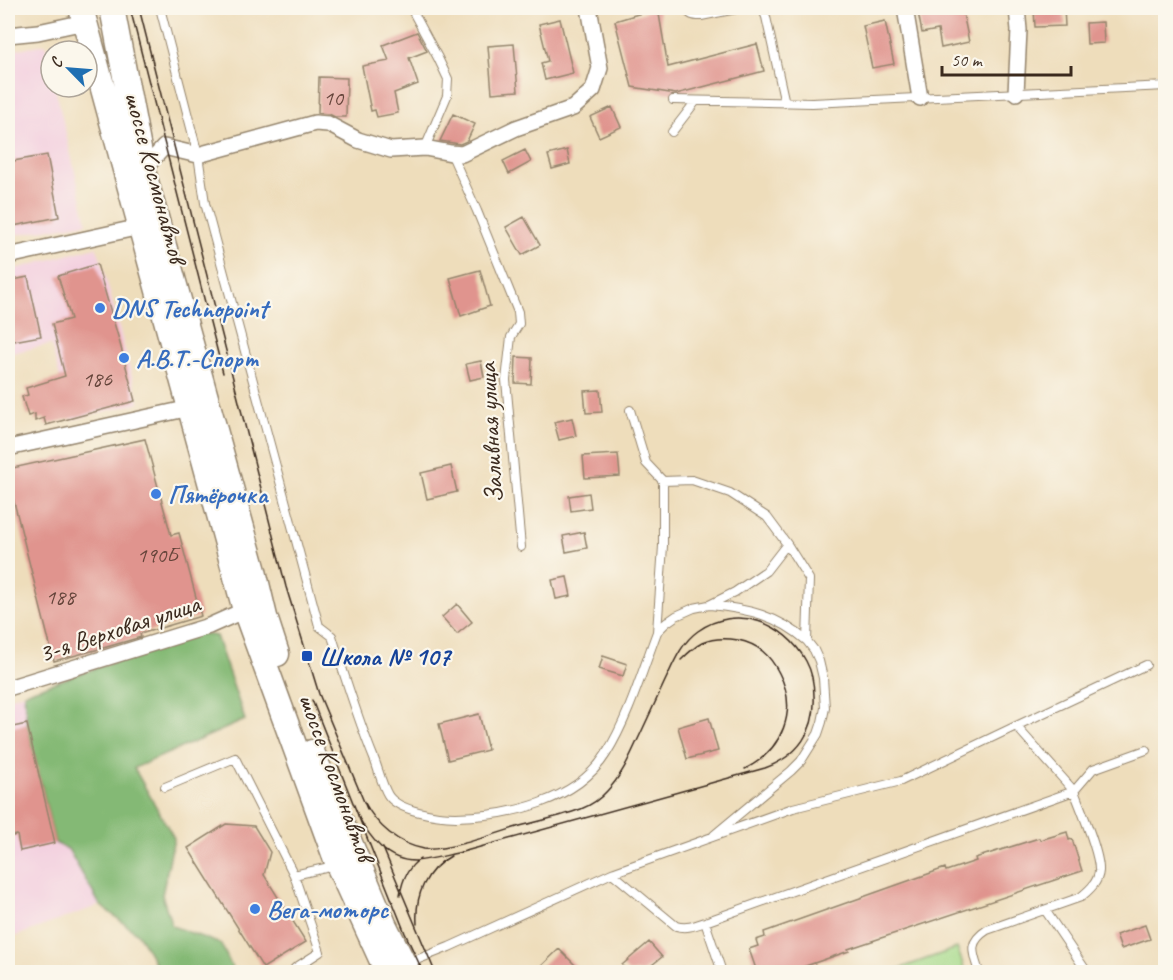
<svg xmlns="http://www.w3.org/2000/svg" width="1173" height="980" font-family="Caveat,sans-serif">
<rect width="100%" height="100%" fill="#fbf7ec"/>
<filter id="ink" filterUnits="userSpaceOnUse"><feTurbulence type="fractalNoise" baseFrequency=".0167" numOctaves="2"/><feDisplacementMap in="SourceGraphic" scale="12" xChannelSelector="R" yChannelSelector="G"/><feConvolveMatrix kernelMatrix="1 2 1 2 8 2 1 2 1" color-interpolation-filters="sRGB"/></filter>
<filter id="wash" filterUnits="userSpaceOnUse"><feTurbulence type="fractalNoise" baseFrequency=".008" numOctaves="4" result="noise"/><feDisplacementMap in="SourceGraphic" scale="24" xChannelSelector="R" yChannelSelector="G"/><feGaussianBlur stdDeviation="1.35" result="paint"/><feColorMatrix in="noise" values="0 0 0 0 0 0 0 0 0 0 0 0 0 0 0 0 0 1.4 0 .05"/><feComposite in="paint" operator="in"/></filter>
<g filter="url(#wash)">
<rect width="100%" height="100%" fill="#edb"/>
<path fill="#f3cfdf" d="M45 44 51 71V87H55L87 223 8 236V51Z
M96 247 100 256 139 403 71 420 51 344 8 354V271Z
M24 693 27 724 55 843 68 849 100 905 8 939V698Z"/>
<path fill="#a5d989" stroke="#708254" stroke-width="1.5" d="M957 948 966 972H890Z"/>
<path fill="#84b975" stroke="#60724a" stroke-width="1.5" d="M198 633 216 636 245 720 134 768 174 838 162 895 172 926 221 944 234 972H160L139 935 100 905 68 849 55 843 27 724 24 693Z"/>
<g id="blocks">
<path fill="#e0948e" d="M658 8 668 67 757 44 764 71 676 94 632 87 615 21Z
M941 8H962L969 42 941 48 938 30 922 33 918 12Z
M1034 8H1064L1065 26 1035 27Z
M560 19 573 73 545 80 541 63 548 61 539 24Z
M885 21 894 64 872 68 863 26Z
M1103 22 1104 43 1087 44 1086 23Z
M417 32 427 51 409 58 418 84 394 93 398 113 377 117 375 110 371 111 362 66 389 61 383 45Z
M514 44 518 91 492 93 488 46Z
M319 77 347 78 346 117H335L329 114 318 113Z
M612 107 621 127 599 137 590 117Z
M453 114 475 124 467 141 460 144 440 141Z
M525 150 531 162 509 174 503 161Z
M567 150 570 164 552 169 548 155Z
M47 155 59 217 8 227V162Z
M524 217 540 245 522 255 506 227Z
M97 264 119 340 135 401 46 425 44 418 35 421V414L28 416 22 397 28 395 26 388 65 376 52 324 71 319 58 276Z
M480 270 490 306 461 316 450 278Z
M28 277 41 336 8 342V281Z
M516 357 532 358 531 384 515 383Z
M481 361 484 377 470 380 466 364Z
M600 390 602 412 586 413 584 391Z
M572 418 576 436 559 440 554 422Z
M145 439 171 535 179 533 201 616 140 634 141 637 103 648 54 661 8 478V469Z
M618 454 620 476 585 478 583 456Z
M451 466 457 492 427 499 421 473Z
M589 493 591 508 571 511 569 496Z
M584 532 587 548 566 552 563 536Z
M567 577 571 596 556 599 552 580Z
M457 604 472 622 457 634 442 617Z
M603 656 627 664 623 676 599 669Z
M479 714 488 750 448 760 439 724Z
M709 718 718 751 687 759 678 727Z
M27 724 55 843 20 851 17 835 8 837V803L11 802 8 789V728Z
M226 824 254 826 270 852 264 875 306 942 263 968 188 848Z
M1067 832 1069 840 1072 839 1082 871 848 949 849 951 797 969 799 972H757L749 949 758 946 756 940 765 937 764 932 945 868 946 871 976 861 975 858 1039 838 1040 840Z
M1145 925 1150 939 1121 949 1116 935Z
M649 942 662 957 643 972H628L622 965Z
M559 949 582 972H535Z"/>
</g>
</g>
<g filter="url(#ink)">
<use href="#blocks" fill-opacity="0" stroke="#94846c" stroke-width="1.5"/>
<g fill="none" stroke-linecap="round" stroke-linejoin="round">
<defs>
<path id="service" d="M160 8 198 155 205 203 319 626 332 636C345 678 358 720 375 761 379 772 382 785 388 795 398 811 438 817 456 817 508 816 576 802 606 754 628 719 642 672 657 632L666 623 676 616 694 608 709 605 735 592 766 571 787 544
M411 8 438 58 448 79 447 96 425 148
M686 8C689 15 693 16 701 16L741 8
M760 8 763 10 766 17 785 103
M673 100 812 103 1166 86
M672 132 696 101
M451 153 477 211 518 312 519 324 511 337 506 380 521 547
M630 410 646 463 663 481 692 480 730 493 767 517 787 544 809 579 807 641 814 650 819 661 823 678 825 708 822 722 818 734 801 761 791 771 714 835
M710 605C748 609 777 615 807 641
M657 632 663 546V481
M1016 726 1146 665
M165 787 235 758 294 875 334 866
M612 873 676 926C686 929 694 926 705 922L722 972
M294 875 320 952 295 968 297 972
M1045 910 1087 972
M705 922 1074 791C1081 809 1100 854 1099 871 1098 883 1089 890 1081 897L987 930C967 943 973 953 979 972
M406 964 449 947 612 873 793 808 901 781 1016 726 1074 791 1093 769 1146 750"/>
<path id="minor" d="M905 8 920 98
M8 35 38 32 85 22
M1016 93 1019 30 1017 8
M143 170 164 147 198 155 315 123 328 124 358 140 391 150 425 148 451 153 462 154 516 128 573 108 593 90 600 68 589 8
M8 256 140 227
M8 448 190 408
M8 688 209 626 245 610"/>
<path id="primary" d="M81 8 245 610 338 865 387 972
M112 8 143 170 254 571 265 617 277 654
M312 752 384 924 408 972"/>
</defs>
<use href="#service" stroke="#94846c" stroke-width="10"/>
<use href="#minor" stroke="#94846c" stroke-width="18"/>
<use href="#primary" stroke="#94846c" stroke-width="27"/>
<use href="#service" stroke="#fff" stroke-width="8"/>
<use href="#minor" stroke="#fff" stroke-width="15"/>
<use href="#primary" stroke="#fff" stroke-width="24"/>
<path stroke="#3b2a1e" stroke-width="1.5" d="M130 8 223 373
M139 8 286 587 319 694 367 809
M681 660C687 654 694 647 702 643 713 638 726 638 738 640 758 644 770 655 779 673 799 711 782 750 745 769
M312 700 405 933 423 972
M358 816C370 838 387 861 415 861 430 860 447 855 462 852L765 768C798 756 816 731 814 696 814 683 812 672 806 661 785 622 736 604 698 631 682 642 674 662 666 679 657 698 648 718 639 737 630 756 622 776 607 791 600 799 591 805 581 809 562 816 540 821 520 826 498 833 444 852 424 849 398 844 377 826 365 803
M383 848 435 972
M400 895C402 881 408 867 420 859
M417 924C415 896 425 870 451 856"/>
</g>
</g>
<g fill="#3f7fe0" stroke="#fbf7ec" stroke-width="2">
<circle cx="100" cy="308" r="6"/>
<circle cx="124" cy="358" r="6"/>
<circle cx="156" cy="494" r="6"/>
<circle cx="255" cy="909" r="6"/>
</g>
<rect fill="#1a4fb4" stroke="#fbf7ec" stroke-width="2" x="301" y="650" width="12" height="12" rx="3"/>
<g text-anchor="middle" stroke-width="4.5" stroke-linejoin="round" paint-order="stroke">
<g font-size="22" fill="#64443a">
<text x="333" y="105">10</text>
<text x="97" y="386">186</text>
<text x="157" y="562">190Б</text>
<text x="60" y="604">188</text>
</g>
<g font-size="26" fill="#3b2a1e" stroke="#fbf7ec">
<text transform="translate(156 177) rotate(75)" y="9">шоссе Космонавтов</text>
<text transform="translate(490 433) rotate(-93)" y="9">Заливная улица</text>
<text transform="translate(119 628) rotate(-18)" y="9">3-я Верховая улица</text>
<text transform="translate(337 777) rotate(70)" y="9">шоссе Космонавтов</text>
</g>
<g font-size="26" font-weight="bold" fill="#366cbe" stroke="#fbf7ec" text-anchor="start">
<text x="112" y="317">DNS Technopoint</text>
<text x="136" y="367">А.В.Т.-Спорт</text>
<text x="168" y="503">Пятёрочка</text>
<text x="267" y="918">Вега-моторс</text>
</g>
<g font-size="26" font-weight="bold" fill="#164399" stroke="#fbf7ec" text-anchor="start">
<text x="319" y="665">Школа № 107</text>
</g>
</g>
<rect width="1173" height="980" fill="none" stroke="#fbf7ec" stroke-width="30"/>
<g transform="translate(69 69) rotate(295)"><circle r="28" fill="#fbf7ec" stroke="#aea59a" stroke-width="1.5"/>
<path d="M0-4.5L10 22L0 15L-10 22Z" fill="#1f6fb2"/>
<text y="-9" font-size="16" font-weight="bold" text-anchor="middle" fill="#3b2a1e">С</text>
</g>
<path d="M942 66v9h129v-9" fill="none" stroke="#3b2a1e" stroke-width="3"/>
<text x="951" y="66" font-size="18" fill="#3b2a1e" stroke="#fbf7ec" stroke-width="4.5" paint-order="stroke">50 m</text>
</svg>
